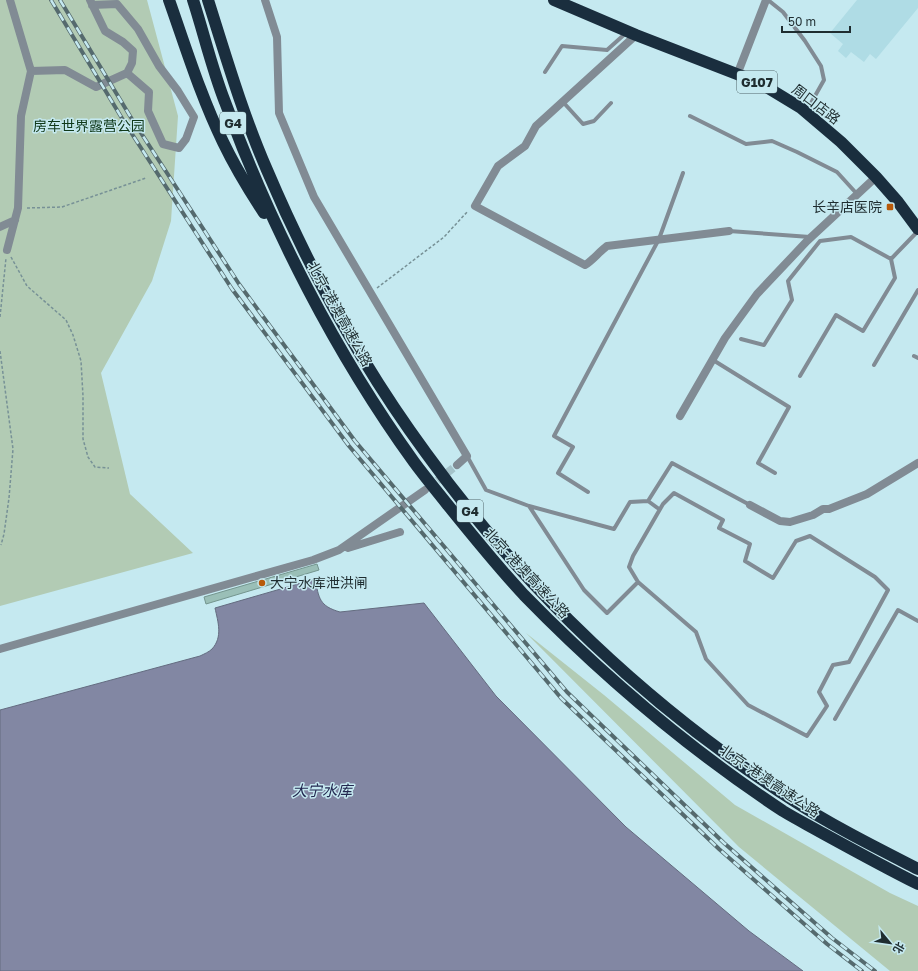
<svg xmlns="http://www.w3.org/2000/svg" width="918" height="971" font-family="'Golos Text','Noto Sans SC',sans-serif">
<rect width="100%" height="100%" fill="#c5e9f0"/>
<path fill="#afdce5" d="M857 0H918V8L876 59 870 54 864 62 851 52 846 58 838 51 843 44 830 33Z"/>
<path fill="#b2cbb4" d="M0 0H147L178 116 171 221 152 281 101 373 130 494 193 553 0 606Z
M526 633 604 695 735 805 890 893 918 906V971H890L739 847Z"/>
<path fill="#8287a3" stroke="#646c80" d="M315 579C319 598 319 606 340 612L424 603 496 696 626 827 749 931 803 971H0V710L200 656C204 654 209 652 212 649 223 637 218 622 215 608Z"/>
<path fill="#9abfb7" stroke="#74958e" d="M317 564 319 570 206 604 204 597Z"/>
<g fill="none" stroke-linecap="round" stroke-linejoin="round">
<path stroke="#a4c3ca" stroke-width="8" stroke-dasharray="8 4" stroke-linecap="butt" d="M428 488 457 465"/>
<path stroke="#779196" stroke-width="1.5" stroke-dasharray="3 2" stroke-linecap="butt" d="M27 208 62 207 146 178
M11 257 27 286 66 320 73 335 81 361 83 396V439L88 457 95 467 109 468
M377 288 444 237 468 211
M0 317 6 258
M0 351 13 449 9 498 4 534 1 545"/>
<path stroke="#818b94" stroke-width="4" d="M768 0 783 12 805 41 821 66 824 80 811 103
M545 72 562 46 607 50 626 33
M563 102 583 124 594 121 611 103
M690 116 746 144 772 141 797 152 837 172 857 194
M729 231 810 237
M741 339 764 345 792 300 788 281 820 241 851 237 891 259 918 231
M914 356 918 358
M713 360 789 407 758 463 775 473
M874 365 918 290
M800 376 836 315 863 331 895 278 891 259
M467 456 486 490 529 506 614 529 630 502 648 501 659 509
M588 492 558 473 573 447 554 436 659 239 683 173
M648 501 672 463 750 505
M529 506 584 590 607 613 638 582 696 632 706 659 748 705 807 736 827 706 819 692 833 665 849 662 888 590 875 577 810 536 796 541 773 578 745 561 750 544 719 528 723 520 674 493 663 504 633 556 629 567 638 582
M835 719 898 610 918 621"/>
<path stroke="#818b94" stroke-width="8" d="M10 0 31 71
M265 0 277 37 279 113 314 197 467 456 457 465
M92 5 117 4 138 29 159 66 178 91 194 117 186 139 179 148 163 144 148 111 149 92 127 73
M636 35 536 126 525 146 498 166 475 206 585 265C592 261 599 252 607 246L729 231
M737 75 766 0
M0 227 15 220
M7 250 18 208 21 116 31 71 65 70 96 87 127 73 132 63 133 51 123 42 105 31 90 0
M680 416 725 338 757 294 807 241 876 177
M750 505 780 521 790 522 813 515 823 509H829L867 494 918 463
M348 548 400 532
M0 649 313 560 339 550 425 490"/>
<path stroke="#1a2e3e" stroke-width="12" d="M169 0C186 48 201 97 223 142 235 167 249 190 264 213
M193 0C204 34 212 69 225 102 271 227 336 354 414 462 425 477 436 490 447 504 472 535 497 566 524 595 602 675 689 749 783 811 796 819 810 826 824 834 855 851 886 868 918 884
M208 0C226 57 243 115 267 170 309 269 362 366 426 453 524 589 650 708 791 799 831 825 875 847 918 869
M554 0 636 35 760 83 801 108 841 142 876 177 898 202 918 229"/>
<defs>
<path id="rail" d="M51 0 123 120 232 289 349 446 561 698 719 849 827 944 862 971
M60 0 130 116 239 284 355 441 567 692 724 843 832 938 875 971"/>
</defs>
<use href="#rail" stroke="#556a6e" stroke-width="4"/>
<use href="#rail" stroke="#c5e9f0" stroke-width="2.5" stroke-dasharray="8" stroke-linecap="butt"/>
</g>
<g fill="#b85a0a" stroke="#c5e9f0" stroke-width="1.5">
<rect x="886" y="203" width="8" height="8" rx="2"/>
<circle cx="262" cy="583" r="4"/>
</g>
<g text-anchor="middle" stroke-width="3" stroke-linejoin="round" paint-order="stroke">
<g fill="#c5e9f0" stroke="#51656a" stroke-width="1">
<rect x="737" y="71" width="40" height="22" rx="3"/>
<rect x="220" y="112" width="26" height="22" rx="3"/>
<rect x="457" y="500" width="26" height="22" rx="3"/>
</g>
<g font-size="13" font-weight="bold" fill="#1f2d30">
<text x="757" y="87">G107</text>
<text x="233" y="128">G4</text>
<text x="470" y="516">G4</text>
</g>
<g font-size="14" fill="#1f2d30" stroke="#c5e9f0">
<text transform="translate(816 104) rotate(37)" y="5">周口店路</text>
<text transform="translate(340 314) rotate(61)" y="5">北京-港澳高速公路</text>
<text transform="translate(527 573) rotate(47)" y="5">北京-港澳高速公路</text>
<text transform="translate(770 781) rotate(34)" y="5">北京-港澳高速公路</text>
</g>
<g font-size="14" fill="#103919" stroke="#c5e9f0">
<text x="89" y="131">房车世界露营公园</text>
</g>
<g font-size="14" fill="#1f2d30" stroke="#c5e9f0" text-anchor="end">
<text x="882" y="212">长辛店医院</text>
<text x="270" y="588" text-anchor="start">大宁水库泄洪闸</text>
</g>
<g font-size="15" font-style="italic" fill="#22274f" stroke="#c5e9f0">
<text x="322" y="796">大宁水库</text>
</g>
</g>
<g transform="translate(890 943) rotate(119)" stroke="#c5e9f0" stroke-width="3" paint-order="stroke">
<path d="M0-3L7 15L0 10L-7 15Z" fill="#1f2d30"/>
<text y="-6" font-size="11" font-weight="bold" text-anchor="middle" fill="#1f2d30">北</text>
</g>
<path d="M782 26v6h68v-6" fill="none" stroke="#1f2d30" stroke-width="2"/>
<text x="788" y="26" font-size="12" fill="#1f2d30" stroke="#c5e9f0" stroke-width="3" paint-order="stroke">50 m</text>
</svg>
